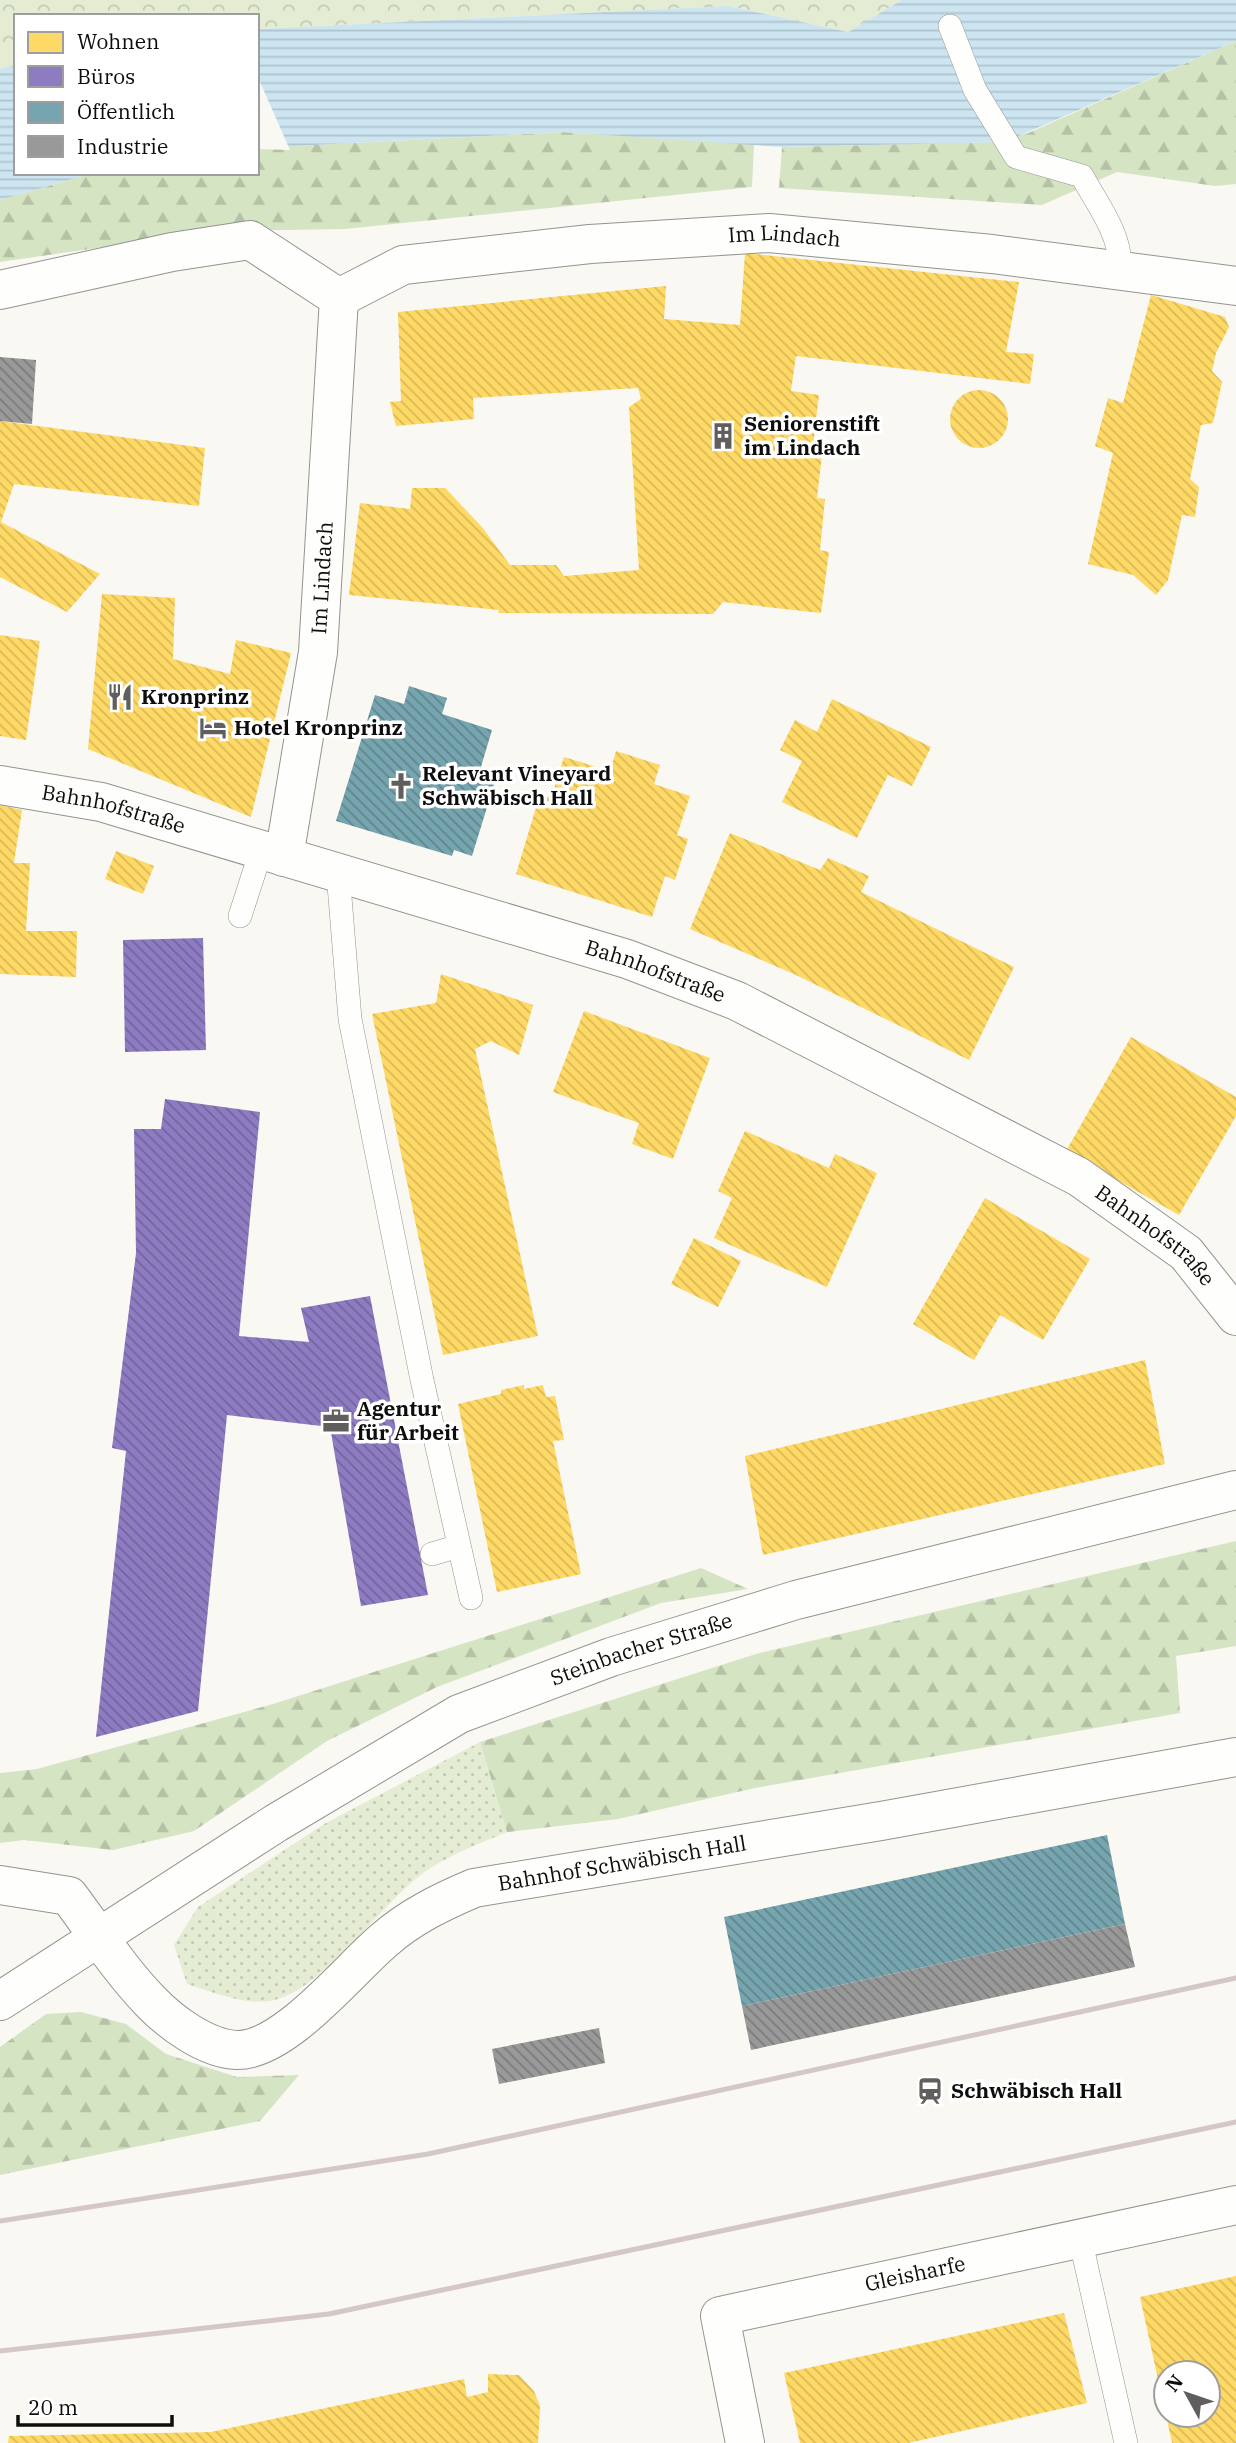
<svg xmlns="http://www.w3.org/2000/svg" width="1236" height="2443" font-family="'IBM Plex Serif',serif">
<defs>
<pattern id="grass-dots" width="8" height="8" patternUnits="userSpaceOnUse" patternTransform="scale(1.75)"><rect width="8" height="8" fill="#e4edd4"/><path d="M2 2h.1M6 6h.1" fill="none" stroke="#c2cab5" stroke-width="1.8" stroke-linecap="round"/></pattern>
<pattern id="forest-firs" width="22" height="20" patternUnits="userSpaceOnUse" patternTransform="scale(1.75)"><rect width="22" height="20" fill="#d5e4c3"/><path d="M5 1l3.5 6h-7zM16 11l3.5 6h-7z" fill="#b6c2a6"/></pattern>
<pattern id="park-crowns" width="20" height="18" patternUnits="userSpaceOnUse" patternTransform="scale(1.75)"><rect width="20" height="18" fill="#e4edd4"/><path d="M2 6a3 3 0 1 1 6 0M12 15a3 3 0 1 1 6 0" fill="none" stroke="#c2cab5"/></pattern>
<pattern id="water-rules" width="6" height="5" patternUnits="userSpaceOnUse" patternTransform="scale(1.75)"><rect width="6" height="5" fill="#cce5f0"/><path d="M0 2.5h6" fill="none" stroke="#aec3cd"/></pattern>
<pattern id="homes-back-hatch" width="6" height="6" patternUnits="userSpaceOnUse" patternTransform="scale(1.75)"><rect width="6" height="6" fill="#ffd966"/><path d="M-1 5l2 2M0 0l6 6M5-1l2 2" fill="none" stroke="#d9b957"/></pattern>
<pattern id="offices-back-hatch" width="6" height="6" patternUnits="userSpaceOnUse" patternTransform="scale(1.75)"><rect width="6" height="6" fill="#8e7cc3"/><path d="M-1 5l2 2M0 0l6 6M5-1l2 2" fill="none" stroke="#72649d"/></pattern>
<pattern id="public-back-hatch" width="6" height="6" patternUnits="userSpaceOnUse" patternTransform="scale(1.75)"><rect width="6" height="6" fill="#76a5af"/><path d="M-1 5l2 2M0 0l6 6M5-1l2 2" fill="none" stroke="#5f858d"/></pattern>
<pattern id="industry-back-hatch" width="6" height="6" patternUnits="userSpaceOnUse" patternTransform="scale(1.75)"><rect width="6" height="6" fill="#999"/><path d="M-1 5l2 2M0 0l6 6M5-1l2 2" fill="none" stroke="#7b7b7b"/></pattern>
</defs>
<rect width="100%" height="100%" fill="#faf8f2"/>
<path fill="url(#grass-dots)" d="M480 1742 507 1832C481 1843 452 1854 429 1869 383 1899 324 1992 270 2001 244 2005 212 1992 187 1984L174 1945 198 1907 324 1824Z"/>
<path fill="url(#forest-firs)" d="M1236 41V184L1215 186 1117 172 1042 205 779 188 782 147 996 142 1026 134Z
M562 132 754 144 752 187 345 229 214 231 0 262V200L93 173H257V148Z
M1236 1541V1646L1176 1656 1180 1713 755 1788 618 1819 507 1832 480 1742 756 1654Z
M701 1568 748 1589 661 1603 437 1687 327 1741 194 1831 113 1850 24 1840 0 1843V1773L37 1769 273 1704Z
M81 2012 126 2024 166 2054 237 2077 299 2075 260 2121 0 2175V2047L46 2014Z"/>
<path fill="url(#park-crowns)" d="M0 0H902L848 32 728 6 257 29V16H16V65L0 69Z"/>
<path fill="url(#water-rules)" d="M902 0H1236V41L1005 142 782 147 562 132 257 148V29L728 6 848 32Z
M16 65V173H93L0 200V69Z"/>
<path fill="#faf8f2" d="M257 75 290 150 257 149Z"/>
<path fill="url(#homes-back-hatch)" d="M745 253 1019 282 1006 352 1034 354 1030 384 796 356 791 391 819 395 813 446H823L817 498 825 499 820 550 829 552 821 613 723 602 713 614 498 613 499 610 349 595 360 503 410 509 412 488H445L482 527 510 565H556L564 576 639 570 629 407 641 399 638 388 473 398 474 419 396 426 390 402 401 401 398 312 666 286 664 319 740 325Z
M1151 295 1225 317 1229 327 1216 353 1212 371 1222 382 1213 423 1201 425 1190 479 1199 487 1195 517 1182 515 1168 580 1156 595 1133 575 1088 564 1113 453 1095 446 1108 398 1123 403Z
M950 419a29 29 0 1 1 58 0a29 29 0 1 1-58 0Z
M0 421 205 448 199 506 14 484 1 522 100 574 67 612 0 577Z
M102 594 175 598 173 659 230 674 236 640 291 653 251 817 88 749Z
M0 635 40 641 26 740 0 736Z
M832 699 931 747 912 786 888 775 857 838 782 802 802 761 780 750 795 720 817 732Z
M616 751 660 765 654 784 690 796 677 835 688 839 675 880 665 876 652 917 516 874 540 794 551 798 564 757 610 771Z
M0 805 22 810 14 863H30L26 931H77L76 977 0 974Z
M730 833 820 870 828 858 869 876 861 892 1014 967 969 1060 796 975 690 929Z
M116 851 154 866 143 894 105 879Z
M441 974 533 1005 519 1055 491 1041 475 1049 538 1336 443 1355 372 1014 436 1003Z
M584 1011 710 1058 673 1159 632 1144 639 1123 553 1092Z
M1131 1037 1236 1097V1116L1179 1215 1066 1151Z
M745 1131 829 1168 835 1154 877 1173 827 1287 714 1238 732 1198 718 1191Z
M985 1198 1090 1259 1043 1340 1000 1315 974 1360 913 1324Z
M694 1238 741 1261 718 1307 671 1284Z
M1145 1360 1165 1464 763 1555 745 1456Z
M524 1385V1389L543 1385 546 1397 555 1396 564 1440 553 1441 581 1574 497 1592 458 1404 501 1394V1390Z
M1236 2276V2443H1172L1166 2415H1208V2373H1166L1165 2411 1140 2297Z
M1064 2313 1087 2403 908 2443H800L784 2373Z
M488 2374 519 2375 534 2391 540 2406 538 2443H8L9 2436 211 2432 464 2379 467 2397 488 2392Z"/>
<path fill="url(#offices-back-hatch)" d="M203 938 206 1050 125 1052 123 940Z
M165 1099 260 1112 239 1336 309 1342 301 1308 370 1296 428 1595 361 1606 330 1427 227 1415 198 1711 96 1737 126 1451 112 1448 136 1253 134 1129H161Z"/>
<path fill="url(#public-back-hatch)" d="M409 686 447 698 442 714 492 730 480 770 497 775 472 856 454 850 452 856 336 821 375 695 404 704Z
M1107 1835 1125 1924 742 2006 724 1917Z"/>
<path fill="url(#industry-back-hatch)" d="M0 357 36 360 32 424 0 421Z
M1125 1924 1135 1967 751 2050 742 2006Z
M599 2028 605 2063 499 2084 492 2049Z"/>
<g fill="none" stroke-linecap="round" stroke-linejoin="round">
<defs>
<path id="service" d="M950 26 975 90 1016 157 1082 176C1097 204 1124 238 1119 271
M338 873 350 1019 422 1380 471 1598
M240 916 261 851
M432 1554 459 1546
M1080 2238 1126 2443"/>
<g id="minor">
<path d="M0 290 172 252 250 240 339 298"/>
<path id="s1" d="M339 298 403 265 590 244 769 233 992 254 1236 286"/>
<path id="s2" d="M0 785 101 802 627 959 737 1001 1079 1177 1186 1253 1236 1316"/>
<path id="s3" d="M284 857 318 652 339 298"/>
<path id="s4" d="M0 1885 69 1896C95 1931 120 1970 150 2001 170 2022 206 2049 237 2050 284 2051 348 1971 383 1941 410 1917 441 1902 474 1888L881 1821 1236 1757"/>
<path id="s5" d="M745 2443 720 2316 1236 2205"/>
</g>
<g id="tertiary">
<path id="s6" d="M0 2001 276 1823 459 1714 611 1657 796 1600 1236 1490"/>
</g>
</defs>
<use href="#service" stroke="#949390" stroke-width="24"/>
<use href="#minor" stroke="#949390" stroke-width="40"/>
<use href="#tertiary" stroke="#949390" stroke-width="40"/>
<use href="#service" stroke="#fefefd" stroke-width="23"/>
<use href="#minor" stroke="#fefefd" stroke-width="38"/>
<use href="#tertiary" stroke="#fefefd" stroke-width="38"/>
<path stroke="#d5c7c7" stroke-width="5" d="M0 2221 428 2154 1236 1978
M0 2351 329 2314 1236 2122"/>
</g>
<defs>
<symbol id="building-bare" viewBox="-9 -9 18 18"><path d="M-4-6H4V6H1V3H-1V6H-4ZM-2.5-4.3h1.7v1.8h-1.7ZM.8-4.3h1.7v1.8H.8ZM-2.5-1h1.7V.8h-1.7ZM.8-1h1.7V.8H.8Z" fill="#605f5d" stroke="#fff" stroke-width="2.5" paint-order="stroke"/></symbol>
<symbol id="restaurant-bare" viewBox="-9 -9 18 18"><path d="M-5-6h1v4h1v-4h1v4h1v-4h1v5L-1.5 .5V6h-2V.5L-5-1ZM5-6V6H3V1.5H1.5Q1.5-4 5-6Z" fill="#605f5d" stroke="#fff" stroke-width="2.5" paint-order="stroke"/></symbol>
<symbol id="hotel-bare" viewBox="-9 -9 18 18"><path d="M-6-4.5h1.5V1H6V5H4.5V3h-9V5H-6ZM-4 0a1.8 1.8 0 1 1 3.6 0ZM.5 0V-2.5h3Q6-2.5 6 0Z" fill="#605f5d" stroke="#fff" stroke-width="2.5" paint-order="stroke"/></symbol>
<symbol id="church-bare" viewBox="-9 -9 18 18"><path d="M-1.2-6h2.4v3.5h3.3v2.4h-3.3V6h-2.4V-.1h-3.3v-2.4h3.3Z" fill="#605f5d" stroke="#fff" stroke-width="2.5" paint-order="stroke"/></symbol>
<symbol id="office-bare" viewBox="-9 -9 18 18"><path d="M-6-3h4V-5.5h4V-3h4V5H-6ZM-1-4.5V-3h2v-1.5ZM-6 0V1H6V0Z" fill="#605f5d" stroke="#fff" stroke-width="2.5" paint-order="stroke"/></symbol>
<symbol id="station-bare" viewBox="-9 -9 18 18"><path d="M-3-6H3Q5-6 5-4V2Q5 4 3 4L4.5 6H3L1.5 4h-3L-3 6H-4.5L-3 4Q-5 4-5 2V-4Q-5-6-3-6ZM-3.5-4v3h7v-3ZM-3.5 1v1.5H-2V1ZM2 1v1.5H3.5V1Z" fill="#605f5d" stroke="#fff" stroke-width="2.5" paint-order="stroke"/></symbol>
</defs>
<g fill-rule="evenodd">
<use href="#building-bare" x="704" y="417" width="38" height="38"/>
<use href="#restaurant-bare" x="101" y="678" width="38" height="38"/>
<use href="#hotel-bare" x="194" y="709" width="38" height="38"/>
<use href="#church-bare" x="382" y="767" width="38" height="38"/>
<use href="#office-bare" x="317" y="1402" width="38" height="38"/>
<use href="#station-bare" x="911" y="2072" width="38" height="38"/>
</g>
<g text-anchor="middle" stroke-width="7" stroke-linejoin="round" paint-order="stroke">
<g font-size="21" fill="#0d0d0d" stroke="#fff">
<text dy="7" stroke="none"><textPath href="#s1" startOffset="455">Im Lindach</textPath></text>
<text dy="7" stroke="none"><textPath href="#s3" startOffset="282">Im Lindach</textPath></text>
<text dy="7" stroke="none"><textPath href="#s2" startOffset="116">Bahnhofstraße</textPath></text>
<text dy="7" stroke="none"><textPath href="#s2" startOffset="682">Bahnhofstraße</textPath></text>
<text dy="7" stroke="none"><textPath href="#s2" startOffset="1250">Bahnhofstraße</textPath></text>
<text dy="7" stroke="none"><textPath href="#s6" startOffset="735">Steinbacher Straße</textPath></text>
<text dy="7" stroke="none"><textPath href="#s4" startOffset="746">Bahnhof Schwäbisch Hall</textPath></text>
<text dy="7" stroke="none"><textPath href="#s5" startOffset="329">Gleisharfe</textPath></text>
</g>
<g font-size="21" font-weight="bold" fill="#0d0d0d" stroke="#fff" text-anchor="start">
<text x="744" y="431">Seniorenstift<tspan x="744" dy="24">im Lindach</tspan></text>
<text x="141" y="704">Kronprinz</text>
<text x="234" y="735">Hotel Kronprinz</text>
<text x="422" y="781">Relevant Vineyard<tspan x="422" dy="24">Schwäbisch Hall</tspan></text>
<text x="357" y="1416">Agentur<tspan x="357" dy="24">für Arbeit</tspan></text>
<text x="951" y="2098">Schwäbisch Hall</text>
</g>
</g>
<rect x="14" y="14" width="245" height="161" fill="#ffffff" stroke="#9e9e9e" stroke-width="2"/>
<rect x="28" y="32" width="35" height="21" fill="#ffd966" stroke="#9e9e9e" stroke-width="2"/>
<text x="77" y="49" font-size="21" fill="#0d0d0d">Wohnen</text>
<rect x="28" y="66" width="35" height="21" fill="#8e7cc3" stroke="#9e9e9e" stroke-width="2"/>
<text x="77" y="84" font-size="21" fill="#0d0d0d">Büros</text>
<rect x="28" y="102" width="35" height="21" fill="#76a5af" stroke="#9e9e9e" stroke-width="2"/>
<text x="77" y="119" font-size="21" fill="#0d0d0d">Öffentlich</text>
<rect x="28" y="136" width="35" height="21" fill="#999999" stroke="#9e9e9e" stroke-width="2"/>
<text x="77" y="154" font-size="21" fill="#0d0d0d">Industrie</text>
<g transform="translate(1187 2394) rotate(310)"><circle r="33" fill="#ffffff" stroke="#9e9e9e" stroke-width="2"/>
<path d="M0-5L12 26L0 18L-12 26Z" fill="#605f5d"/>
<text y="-10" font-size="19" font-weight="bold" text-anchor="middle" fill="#0d0d0d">N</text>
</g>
<path d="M18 2415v10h154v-10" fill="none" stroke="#0d0d0d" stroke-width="3.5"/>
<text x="28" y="2415" font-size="21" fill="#0d0d0d" stroke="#ffffff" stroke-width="5" paint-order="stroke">20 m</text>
</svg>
